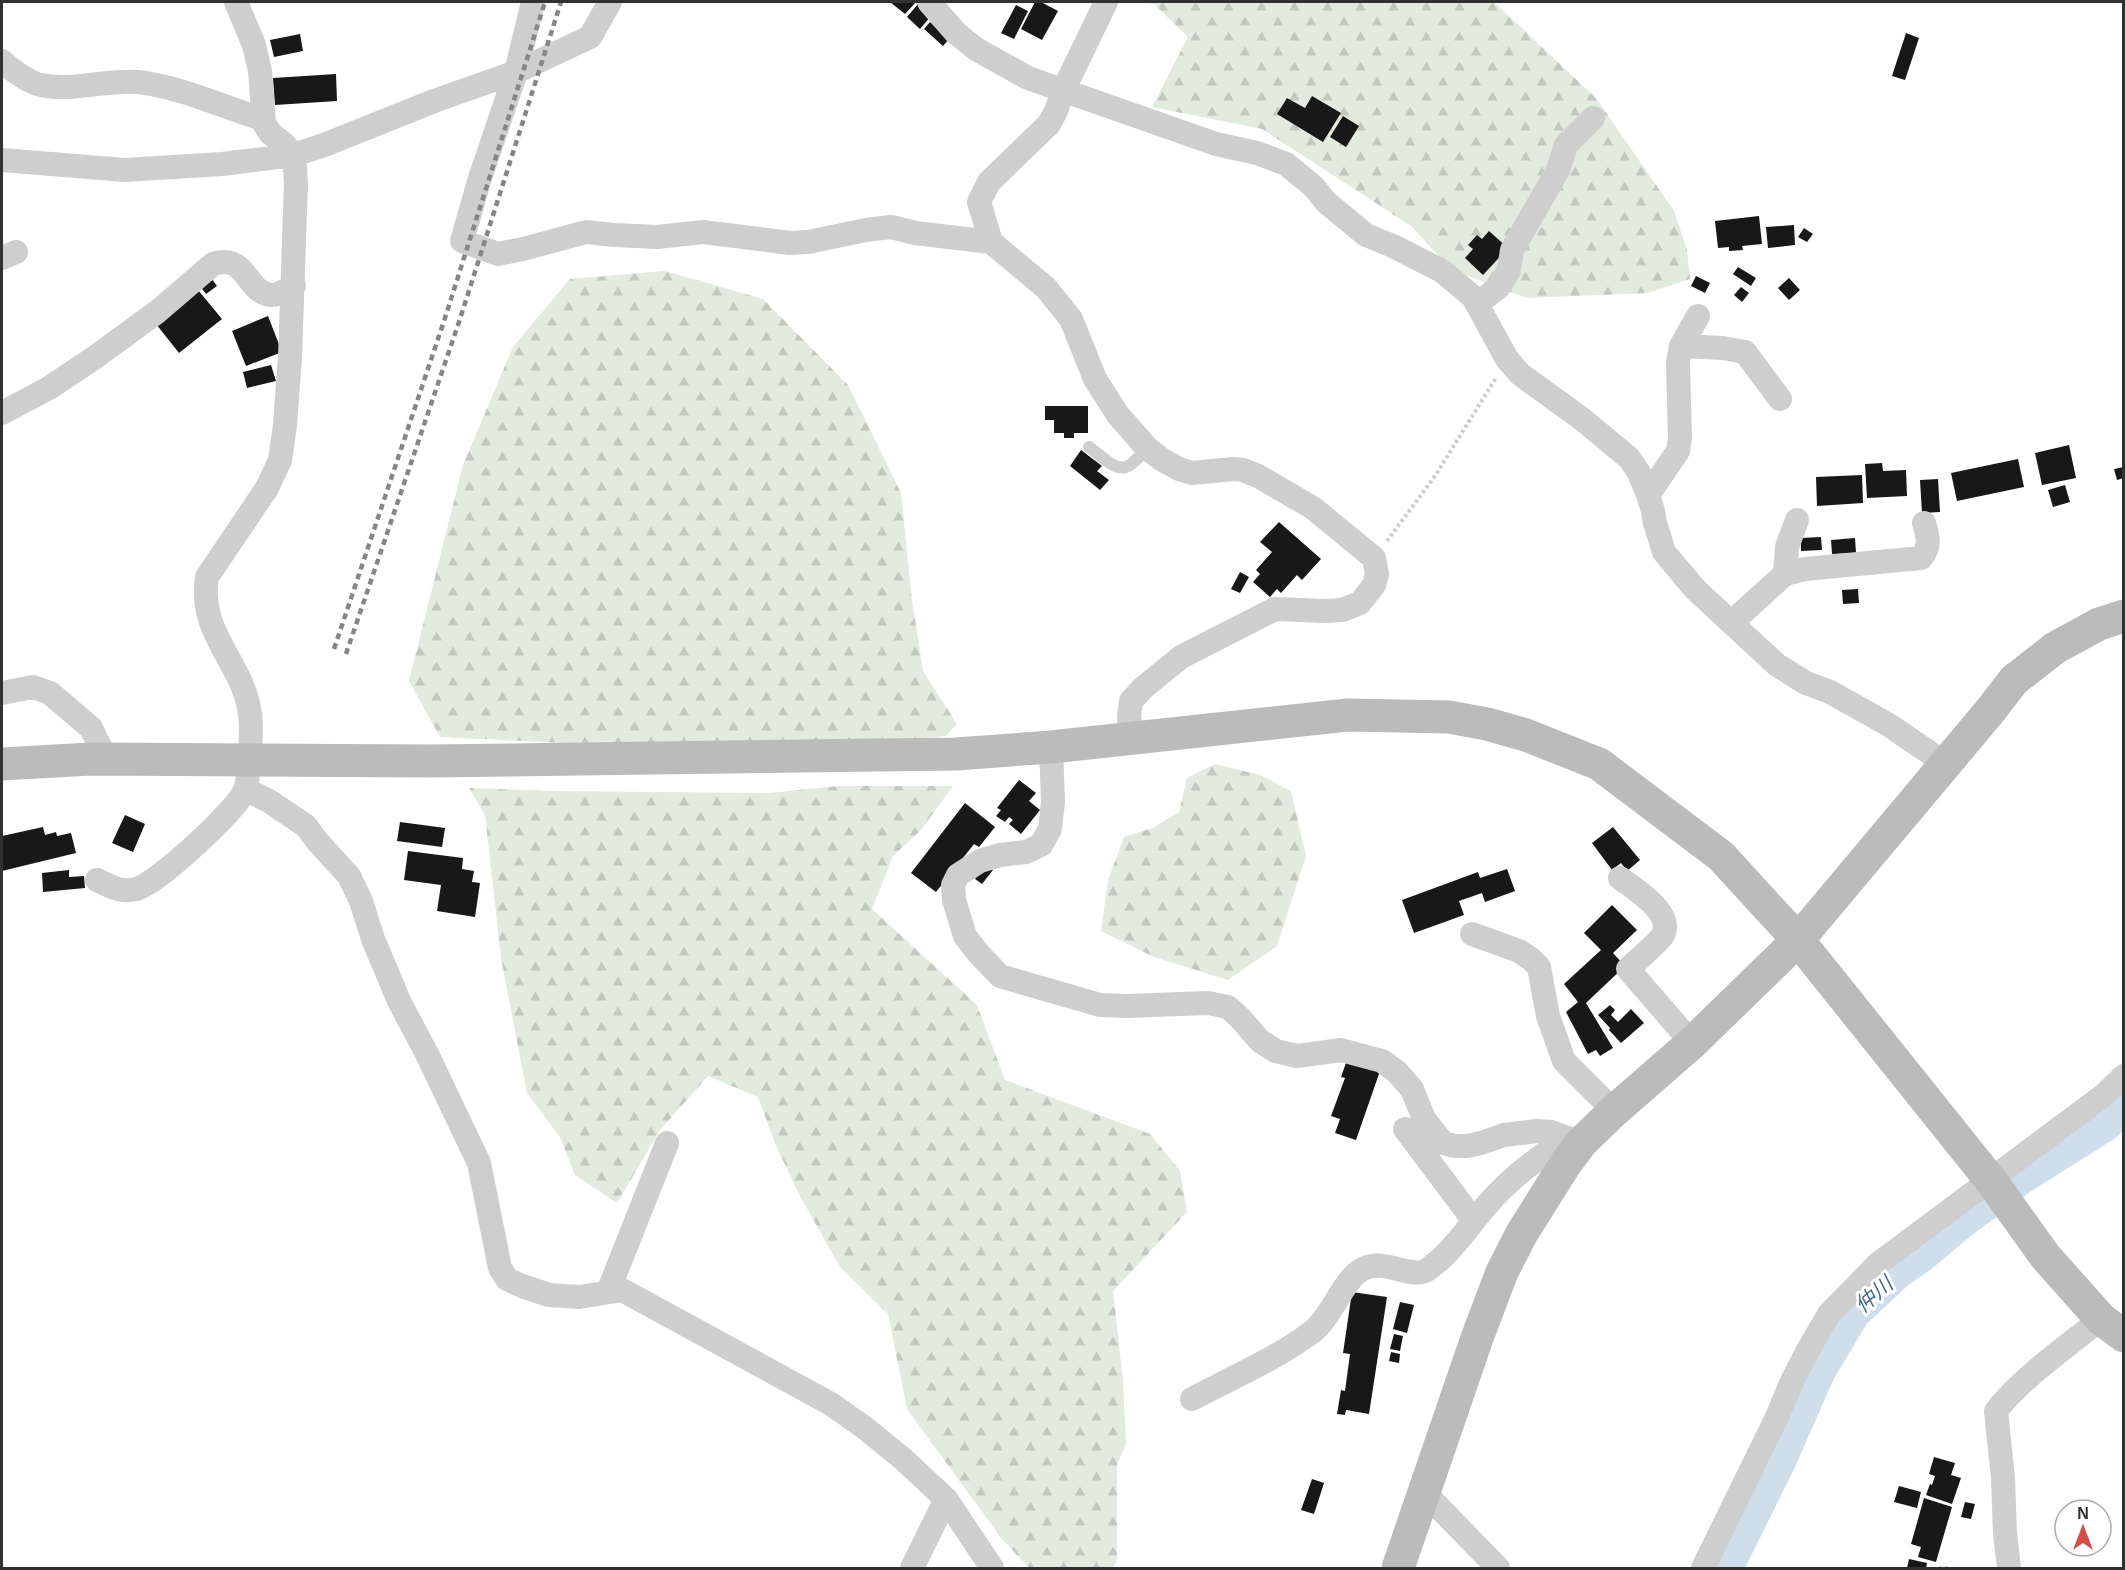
<svg xmlns="http://www.w3.org/2000/svg" width="2125" height="1570" font-family="Helvetica,'Noto Sans JP',sans-serif">
<defs>
<pattern id="forest-firs" width="22" height="20" patternUnits="userSpaceOnUse" patternTransform="scale(1.5)"><rect width="22" height="20" fill="#e3eade"/><path d="M5 1l3.5 6h-7zM16 11l3.5 6h-7z" fill="#c3c9bf"/></pattern>
</defs>
<rect width="100%" height="100%" fill="#fff"/>
<path fill="url(#forest-firs)" d="M1142 2H1494L1596 98 1674 211 1687 250 1690 279 1648 293 1527 298 1452 270 1411 226 1262 129 1152 107 1188 37 1154 4Z
M665 271 763 299 848 385 901 493 912 600 923 671 957 724 946 736 909 739 566 743 440 737 409 681 463 465 513 347 570 279Z
M1215 764 1260 775 1291 791 1306 856 1277 946 1228 980 1154 957 1101 931 1108 880 1124 837 1153 828 1179 812 1187 778Z
M839 786H953L921 830 893 856 872 909 977 1005 1005 1080 1150 1134 1180 1171 1187 1212 1113 1291 1123 1381 1126 1444 1117 1465V1562L1112 1568H1029L1002 1539 907 1409 888 1314 840 1267 800 1196 776 1146 758 1097 708 1076 660 1130 617 1203 575 1175 560 1137 527 1093 501 958 485 815 469 788 552 791 769 793Z"/>
<g fill="none" stroke-linecap="round" stroke-linejoin="round">
<path stroke="#d0ddea" stroke-width="36" d="M1725 1568 1778 1461 1818 1370 1853 1312 1897 1271 1919 1256 1962 1220 2017 1179 2104 1124 2124 1105"/>
</g>
<path fill="#181818" d="M890 2H916L905 14Z
M1035 2H1041L1058 11 1042 40 1021 29Z
M918 4 931 16 920 29 907 17Z
M1016 5 1028 11 1014 39 1001 33Z
M930 22 949 39 943 46 924 29Z
M1906 33 1919 38 1905 80 1892 76Z
M300 34 303 51 274 57 270 40Z
M336 74 337 101 275 105 273 78Z
M1312 96 1341 113 1323 142 1277 114 1287 98 1305 108Z
M1343 116 1359 126 1346 147 1330 137Z
M1759 216 1762 244 1742 246 1743 250 1729 251V247L1718 248 1715 221Z
M1794 225 1795 245 1768 248 1766 227Z
M1804 228 1813 234 1807 242 1798 237Z
M1489 231 1508 248 1483 275 1465 258 1473 249 1468 245 1477 235 1482 239Z
M1738 267 1756 278 1751 286 1733 274Z
M1696 276 1710 283 1705 293 1691 286Z
M211 278 217 286 206 294 200 286Z
M1789 278 1800 290 1789 300 1778 288Z
M1741 287 1749 293 1742 302 1734 295Z
M198 290 222 319 179 353 156 324Z
M268 316 282 352 246 366 232 331Z
M271 365 276 381 247 388 243 372Z
M1045 406H1088V433H1074V438H1064V433H1054V420H1045Z
M2069 445 2076 478 2042 485 2035 453Z
M1081 450 1102 466 1097 471 1109 480 1100 490 1070 466Z
M2018 459 2024 487 1957 501 1951 473Z
M1882 463 1883 471 1906 470 1907 496 1867 498 1865 464Z
M2124 467V478L2117 480 2114 469Z
M1862 475 1863 503 1817 506 1816 477Z
M1938 479 1940 512 1922 513 1920 480Z
M2065 485 2070 502 2053 507 2048 490Z
M1279 522 1321 559 1302 580 1297 575 1281 593 1277 589 1270 597 1253 582 1260 574 1256 570 1272 552 1260 542Z
M1821 537 1822 550 1801 551V538Z
M1855 538 1856 553 1832 554 1831 540Z
M1240 572 1249 577 1240 593 1231 589Z
M1858 589 1859 603 1843 604 1842 590Z
M1019 780 1036 793 1029 801 1040 810 1021 834 1009 824 1013 820 1009 817 1005 822 996 816 1001 810 997 808Z
M965 803 995 827 979 847 974 844 936 892 911 873Z
M125 815 145 824 133 852 112 843Z
M400 822 445 828 442 847 397 841Z
M43 827 45 835 56 832 57 836 71 833 76 853 2 871V836Z
M1613 827 1640 860 1627 871 1621 863 1612 870 1592 843Z
M408 851 463 858 462 869 474 871 472 882 480 883 475 917 437 911 441 885 404 880Z
M986 865 993 870 982 884 975 879Z
M1507 869 1515 891 1485 902 1482 893 1459 901 1464 915 1414 933 1402 900 1478 872 1480 878Z
M69 870V877L84 876 85 888 43 892 42 873Z
M1612 905 1637 930 1613 953 1625 966 1586 1003 1613 1048 1600 1056 1596 1050 1588 1054 1566 1012 1578 1002 1564 984 1601 950 1584 933Z
M1610 1005 1615 1010 1611 1015 1618 1022 1631 1009 1644 1023 1621 1043 1609 1030 1610 1028 1598 1015Z
M1347 1060 1380 1071 1356 1140 1335 1133 1340 1119 1331 1116 1345 1078 1341 1077Z
M1352 1292 1387 1297 1369 1414 1346 1410 1345 1415 1337 1414 1341 1390 1345 1391 1350 1354 1343 1353Z
M1400 1302 1414 1305 1407 1333 1393 1329Z
M1394 1334 1403 1336 1400 1351 1390 1349Z
M1391 1352 1400 1354 1399 1363 1389 1361Z
M1934 1457 1955 1463 1951 1475 1961 1478 1952 1504 1926 1495 1930 1484 1932 1485 1935 1476 1929 1474Z
M1312 1479 1324 1483 1314 1514 1301 1510Z
M1899 1486 1921 1492 1917 1508 1894 1502Z
M1924 1498 1952 1507 1936 1562 1918 1557 1921 1547 1911 1544Z
M1965 1502 1975 1504 1971 1519 1961 1517Z
M1909 1559 1927 1563 1926 1568H1907Z"/>
<g fill="none" stroke-linecap="round" stroke-linejoin="round">
<path stroke="#cbcbcb" stroke-width="4" stroke-dasharray="3 3" stroke-linecap="butt" d="M1387 541 1435 476 1496 378
M1939 1568H1949"/>
<path stroke="#cecece" stroke-width="12" d="M1089 447C1098 453 1114 471 1126 467 1133 465 1142 453 1147 448"/>
<path stroke="#cecece" stroke-width="24" d="M533 2 516 72 480 178 462 241 498 254 523 249 586 232 614 235 657 237 703 232 790 243 808 242 866 230 891 227 915 233 991 242 1046 288 1071 319 1095 379 1118 415 1147 448 1161 459 1179 469 1192 473 1234 469 1243 470 1258 476 1313 508 1374 558 1377 574 1374 585 1360 603 1342 610 1325 611 1275 609 1181 657 1143 688 1131 701 1129 716 1131 739
M929 2 956 33 976 49 1028 78 1216 144 1257 153 1286 164 1313 186 1326 202 1366 235 1393 246 1442 271 1473 297 1507 359 1520 374 1582 419 1629 458 1638 471 1648 495 1653 511 1655 523 1664 552 1695 589 1777 665 1806 683 1830 692 1889 725 1946 764
M2 61C10 69 30 83 41 85 71 92 107 79 138 82 181 87 222 107 263 119
M2 160 125 170 222 164 294 155 324 145 434 101 516 72 590 37 610 2
M991 242 979 202 989 182 1049 124 1056 111 1063 91 1106 2
M2 258 16 252
M1477 304 1499 287 1509 270 1512 250 1558 170 1566 145 1593 118
M1681 346 1723 348 1745 352 1780 399
M2 413 49 388 94 358 157 312 213 264C248 253 245 293 272 295 279 295 287 289 294 286
M1648 495 1678 451 1680 438 1678 362 1681 346 1698 316
M1785 574 1787 547 1797 520
M1732 622 1785 574 1805 569 1921 558C1931 546 1928 536 1924 523
M2 693 33 687 50 693 91 728 106 759
M1051 747 1053 802 1050 829 1041 845 1026 852 1000 855 980 861 958 875 953 885 954 900 965 936 978 953 1000 976 1100 1005 1127 1006 1208 1003 1228 1007 1240 1018 1260 1041 1276 1051 1297 1056 1341 1050 1382 1061 1397 1072 1412 1089 1424 1119 1443 1143 1455 1146H1467L1481 1143 1504 1135 1537 1131 1551 1132 1581 1143
M245 789 269 801 306 826 317 841 349 876 361 901 373 939 399 1001 427 1054 479 1163 500 1268 507 1279 522 1286 549 1295 579 1297 622 1290 831 1404 865 1428 903 1459 946 1499 992 1568
M1620 878C1634 889 1674 912 1663 935 1658 943 1636 961 1628 969L1692 1043
M97 880C111 887 121 893 136 889 157 884 234 812 244 792 250 780 252 728 250 714 243 661 198 635 207 577L267 488 280 460 285 425 290 357 296 183 294 155 284 144 270 133 264 123 260 71 254 45 236 2
M1472 934 1519 951 1531 959 1539 967 1548 1016 1564 1061 1614 1111
M1405 1129 1474 1221
M608 1292 667 1143
M1192 1399C1231 1378 1276 1359 1312 1332 1332 1317 1343 1279 1363 1269 1384 1258 1409 1278 1425 1271 1429 1269 1433 1265 1436 1263 1456 1247 1470 1224 1487 1205 1510 1178 1538 1157 1568 1138
M1424 1492 1498 1568
M912 1568 946 1499
M1703 1568 1777 1417 1792 1381 1808 1350 1829 1314 1879 1263 2104 1095 2124 1076
M2009 1568 2005 1533 2003 1478 1996 1411C2020 1379 2069 1345 2101 1319"/>
<path stroke="#bbb" stroke-width="33" d="M2 764 91 759 431 761 956 754 1051 747 1348 715 1449 717 1487 724 1526 735 1599 764 1721 856 1798 940 1992 1182 2045 1256 2101 1319 2124 1336
M1398 1568 1477 1338 1502 1272 1522 1233 1566 1163 1581 1143 1614 1111 1692 1043 1798 940 1990 711 2014 680 2055 648 2099 624 2124 616"/>
<path stroke="#868686" stroke-width="4.5" stroke-dasharray="6 4.5" stroke-linecap="butt" d="M334 649 445 318 545 2
M346 654 459 322 561 2"/>
</g>
<g text-anchor="middle" stroke-width="6" stroke-linejoin="round" paint-order="stroke">
<g font-size="21" font-style="italic" fill="#47698c" stroke="#fff">
<text transform="translate(1874 1295) rotate(-41)" y="7">仲川</text>
</g>
</g>
<rect width="2125" height="1570" fill="none" stroke="#313131" stroke-width="6"/>
<g transform="translate(2083 1528)"><circle r="28" fill="#ffffff" stroke="#adadad" stroke-width="1.5"/>
<path d="M0-4.5L10 22L0 15L-10 22Z" fill="#d54f47"/>
<text y="-9" font-size="16" font-weight="bold" text-anchor="middle" fill="#313131">N</text>
</g>
</svg>
